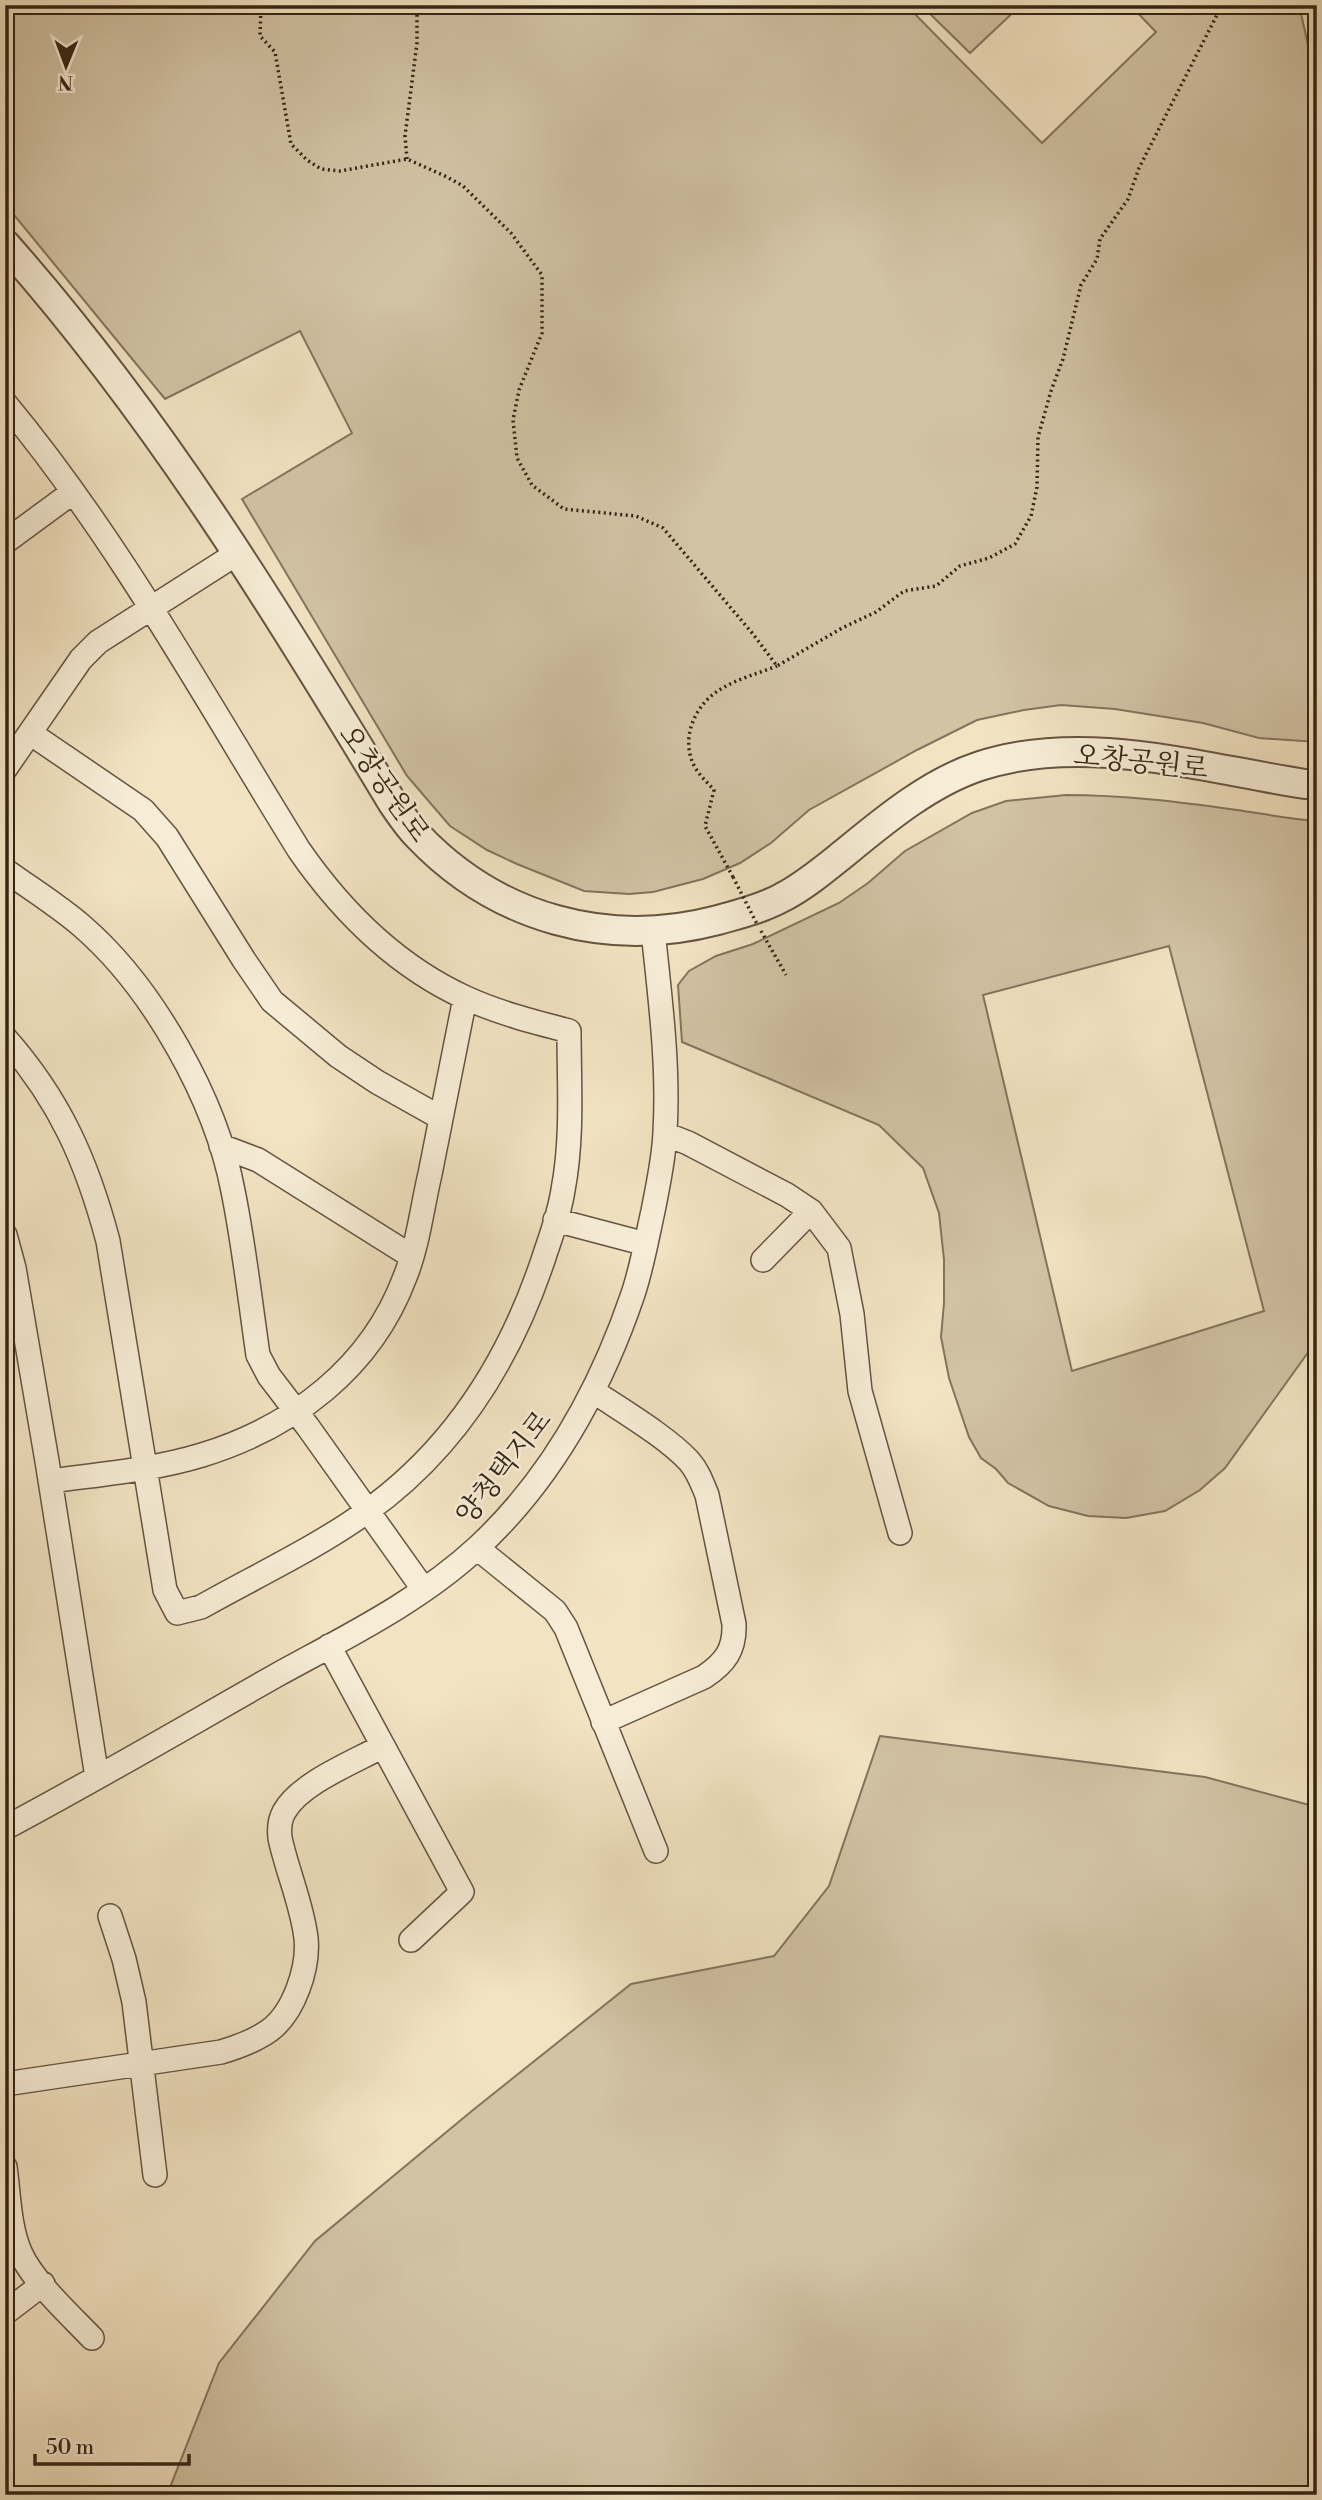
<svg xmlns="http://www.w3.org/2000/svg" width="1322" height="2500" font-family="'Libre Bodoni','Noto Serif KR',serif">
<rect width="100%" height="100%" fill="#f2e3c2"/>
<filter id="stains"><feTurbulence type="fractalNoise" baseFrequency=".00286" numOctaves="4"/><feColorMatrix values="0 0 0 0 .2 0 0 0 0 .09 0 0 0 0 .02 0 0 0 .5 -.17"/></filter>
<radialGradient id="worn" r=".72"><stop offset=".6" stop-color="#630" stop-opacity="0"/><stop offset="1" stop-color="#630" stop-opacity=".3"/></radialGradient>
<path fill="#d2c3a5" stroke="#83745e" stroke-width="2" fill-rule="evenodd" d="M5 5H906L1042 143 1156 32 1130 5H1299L1317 84V742L1259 738 1203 723 1115 709 1061 705 1024 710 977 720 917 750 809 810 771 843 740 863 703 879 653 892 629 894 584 891 517 864 487 850 450 826 407 776 242 499 352 433 300 331 165 399 5 204Z
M921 5H1021L970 53Z
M1066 795C1124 795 1180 802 1237 810 1264 814 1290 819 1317 821V1340L1225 1468 1200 1490 1165 1511 1126 1518 1088 1516 1049 1506 1008 1483 996 1469 981 1458 969 1437 949 1378 941 1337 944 1303V1260L939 1213 923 1168 879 1125 682 1042 678 985 689 971 716 956 753 944 839 903 868 883 905 851 972 813 1006 801ZM1169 946 1264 1311 1072 1371 983 995Z
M880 1736 1205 1777 1317 1807V2495H167L219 2363 315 2241 473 2110 631 1984 774 1956 829 1886Z"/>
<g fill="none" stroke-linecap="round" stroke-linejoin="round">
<defs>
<path id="minor" d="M5 403C118 539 206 700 299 850 342 912 396 966 466 998 499 1013 534 1022 569 1031 569 1083 573 1138 563 1190 560 1210 553 1231 546 1251 513 1354 456 1448 366 1512 318 1547 254 1577 201 1607L177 1613 165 1590 108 1241C87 1162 60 1100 5 1038
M5 542 73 492
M30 733 143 810 167 837 244 960 272 1001 338 1056 377 1082 441 1118
M5 769 81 659 98 642 236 554
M5 870C31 889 59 906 83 927 153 988 216 1100 233 1191 244 1245 250 1300 258 1355L269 1376 308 1427 424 1590
M665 1134 688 1143 787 1195 811 1211 839 1248 852 1314 860 1391 900 1533
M221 1146 258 1160 411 1256
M555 1220 646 1244
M5 1235 14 1268 47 1461 97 1777
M763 1260 811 1211
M593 1391C621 1410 667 1437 689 1461 698 1471 702 1483 707 1495L734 1624C735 1650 725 1663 704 1677L603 1722
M51 1481C101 1474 153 1470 202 1455 293 1427 371 1368 405 1277 418 1245 422 1208 430 1174 442 1116 453 1057 465 998
M477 1548 555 1611 566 1628 656 1851
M329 1646 462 1892 411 1940
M5 1828C97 1779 187 1726 277 1675 346 1637 420 1601 478 1547 551 1479 601 1388 633 1294 642 1267 647 1238 653 1211 658 1185 664 1159 665 1132 669 1065 660 998 653 931
M110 1916 124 1959 134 2002 155 2175
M5 2084 221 2052C238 2047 255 2041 270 2030 294 2012 309 1968 306 1938 302 1904 287 1871 280 1838 279 1829 279 1821 284 1812 300 1783 354 1762 383 1746
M5 2167C9 2195 9 2228 21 2254 33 2281 71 2316 92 2338
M5 2313 43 2284"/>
<path id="tertiary" d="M5 244C156 414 275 608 392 802 400 814 408 826 418 836 497 919 608 949 718 920 739 914 764 908 783 897 806 885 827 867 847 851 887 818 931 782 980 766 1084 732 1201 768 1305 784H1317"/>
</defs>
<use href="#minor" stroke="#645441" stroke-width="26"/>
<use href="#tertiary" stroke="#645441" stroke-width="32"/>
<path stroke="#342416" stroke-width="3.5" stroke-dasharray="2 3.5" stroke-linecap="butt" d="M261 5 260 36 275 52 291 144 307 160 321 169 340 171 407 159 447 177 463 186 511 233 542 275V333L519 390 513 420 517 458 532 485 564 509 636 516 663 528 753 634 777 666 842 628 876 612 904 591 936 586 960 566 989 558 1015 544 1031 516 1037 487 1038 437 1051 391 1063 359 1081 285 1097 259 1100 239 1128 199 1139 168 1222 5
M407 159 405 136 417 43V5
M733 877 705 826 714 790C708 783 701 777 696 769 688 756 687 741 691 727 704 686 741 680 777 666
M761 931 786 975"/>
<use href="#minor" stroke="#f7edd7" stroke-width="23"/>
<use href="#tertiary" stroke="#f7edd7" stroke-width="28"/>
<path stroke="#342416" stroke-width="3.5" stroke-dasharray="2 3.5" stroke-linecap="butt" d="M733 877 758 926"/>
</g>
<g text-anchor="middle" stroke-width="5" stroke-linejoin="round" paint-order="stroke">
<g font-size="28" fill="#342416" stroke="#f7edd7">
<text transform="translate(1141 761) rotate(6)" y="10">오창공원로</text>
<text transform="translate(385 783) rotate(55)" y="10">오창공원로</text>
<text transform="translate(503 1467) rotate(-52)" y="10">양청택지로</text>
</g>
</g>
<rect width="1322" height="2500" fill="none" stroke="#f2e3c2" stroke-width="28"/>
<rect x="7" y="7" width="1308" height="2486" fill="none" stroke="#342416" stroke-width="3.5"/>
<rect x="14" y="14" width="1294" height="2472" fill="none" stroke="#342416" stroke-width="2"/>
<g transform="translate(66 66) rotate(181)" stroke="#f7edd7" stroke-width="5" paint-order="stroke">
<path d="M0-5L12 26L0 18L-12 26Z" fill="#342416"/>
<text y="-10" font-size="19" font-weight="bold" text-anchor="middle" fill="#342416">N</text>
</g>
<path d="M35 2454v10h154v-10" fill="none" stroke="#342416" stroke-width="3.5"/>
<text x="46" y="2454" font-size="21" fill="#342416" stroke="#f7edd7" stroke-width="5" paint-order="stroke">50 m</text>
<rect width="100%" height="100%" filter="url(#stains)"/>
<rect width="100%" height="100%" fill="url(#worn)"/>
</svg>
